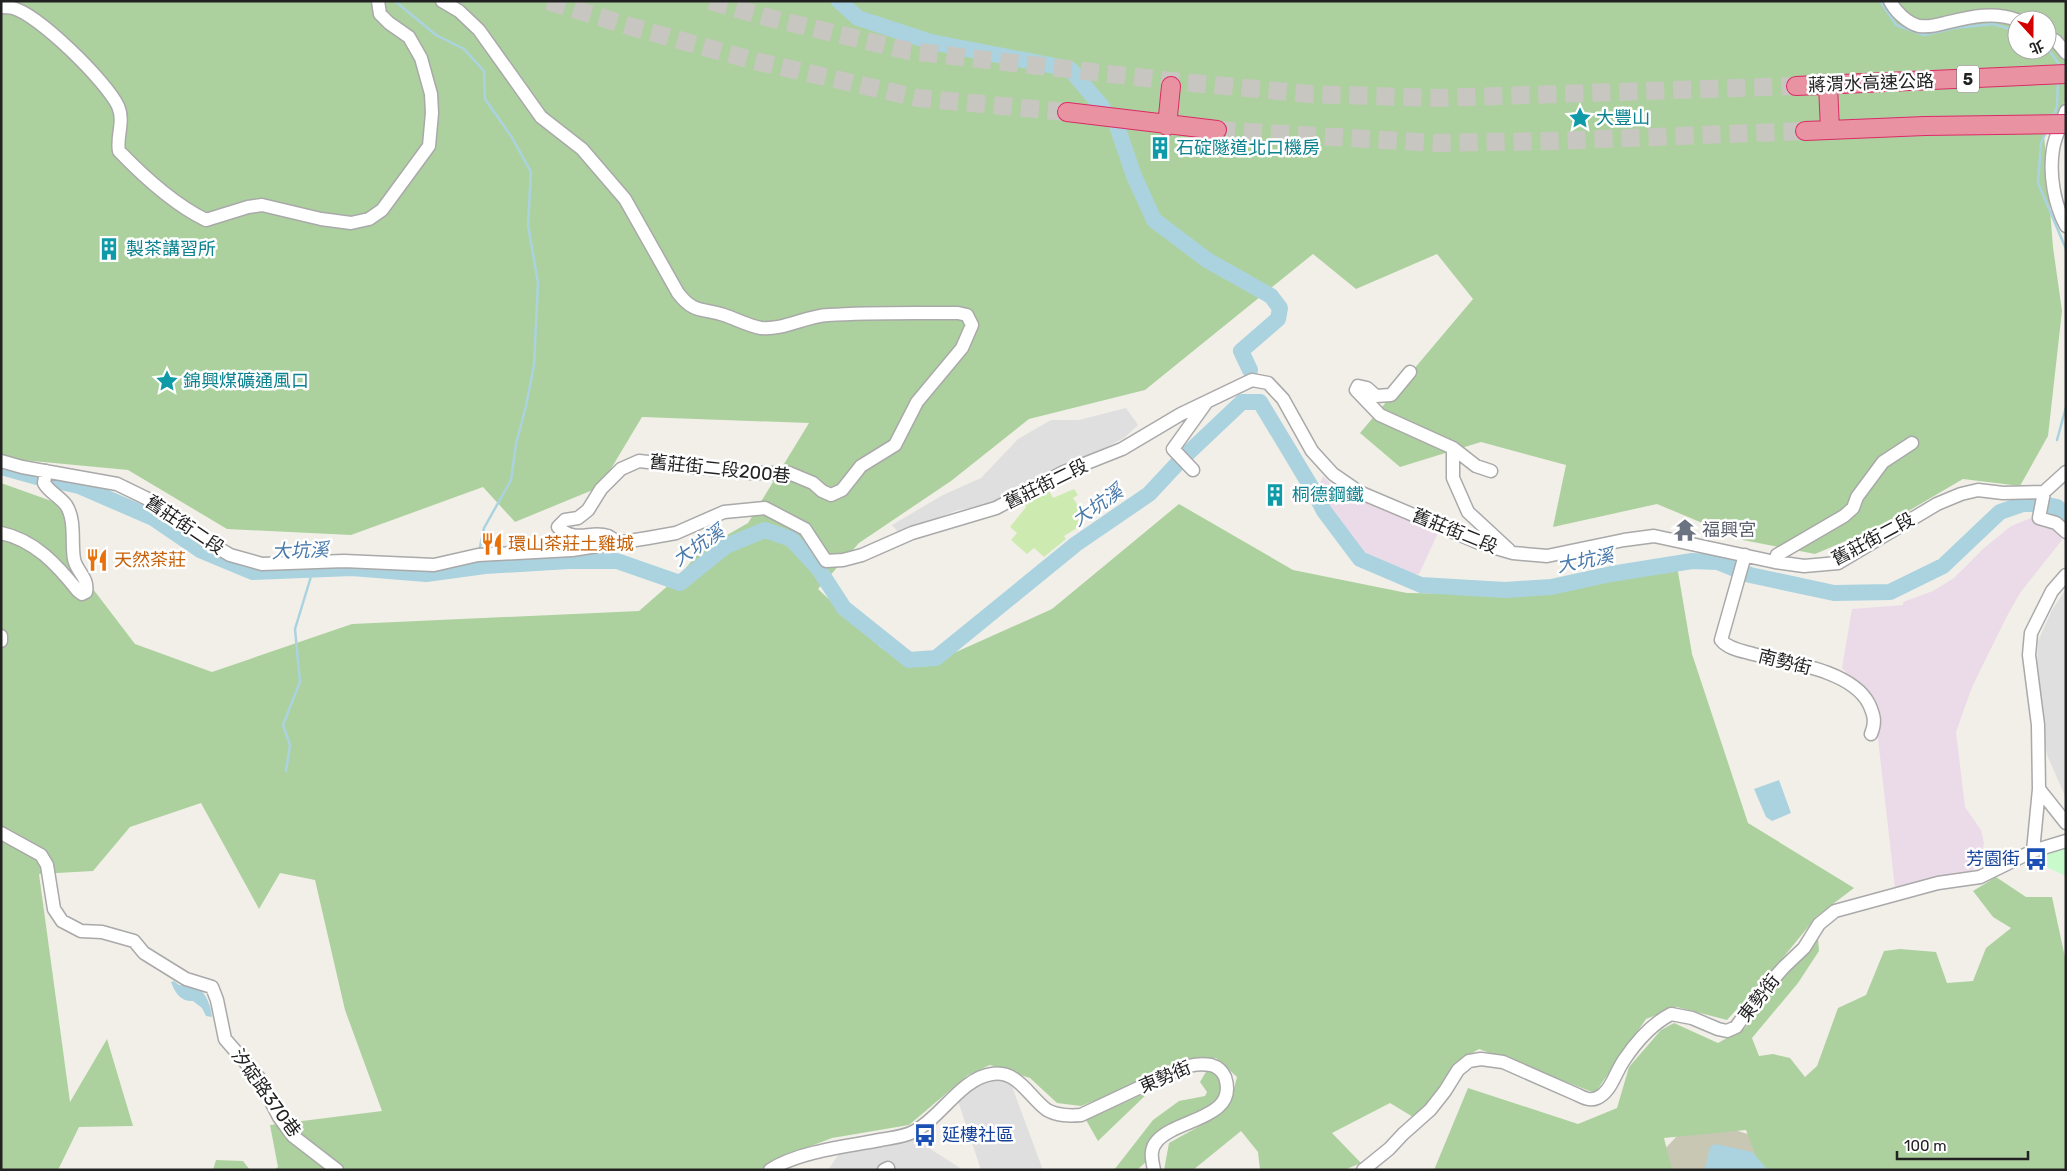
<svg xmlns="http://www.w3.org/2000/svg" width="2067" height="1171" font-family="Rubik,'Noto Sans TC',sans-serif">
<rect width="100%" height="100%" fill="#f2efe9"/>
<path fill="#e0dfdf" d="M1126 408 1138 425 1124 438 1092 455 1042 475 991 505 958 510 899 533 892 525 943 495 981 478 1018 439 1051 420H1079Z
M2066 589V798L2047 755 2036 688 2038 641 2052 610Z
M990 1080 1010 1081 1043 1170H981L958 1101 976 1087Z
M915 1139 963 1170H828L839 1154Z"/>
<path fill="#ebdbe8" d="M1323 476 1331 484 1363 501 1438 533 1419 574H1406L1376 563 1357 549 1339 530 1317 491Z
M2031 518 2055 525 2062 540 2020 593 2006 618 1972 687 1956 732 1965 807 1981 830 1984 843 1980 861 1972 871 1973 876 1895 888 1874 704 1842 668 1852 609 1903 605V602L1933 591 1954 578 1984 548 2011 526Z"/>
<path fill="#c7c7b4" d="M1694 1118 1870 1170H1645Z"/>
<path fill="#cdebb0" d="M1047 487 1053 498 1074 489 1078 495 1073 498 1083 513 1078 517 1082 525 1064 536 1066 539 1044 557 1034 548 1027 554 1011 540 1017 533 1010 527 1026 507 1023 502Z"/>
<path fill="#add19e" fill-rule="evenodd" d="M1 1H2066V100L2044 134 2053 247 2062 311 2048 436 2020 486 1963 479 1888 523 1815 554 1743 540 1657 504 1553 527 1566 465 1481 442 1400 467 1360 433 1473 299 1437 254 1356 289 1313 254 1145 390 1029 419 951 481 859 543 818 589 881 648 936 661 1052 609 1179 504 1293 570 1407 593 1482 594 1595 579 1676 560 1692 654 1748 823 1854 888 1817 916 1777 965 1727 1020 1677 1007 1646 1019 1595 1093 1479 1049 1455 1063 1433 1100 1413 1117 1390 1103 1332 1133 1361 1163 1344 1170H1260L1258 1152 1241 1131 1193 1170H1164L1169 1143 1214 1118 1231 1100 1237 1077 1216 1058 1177 1068 1081 1106 1057 1103 1030 1078 990 1065 968 1075 909 1125 832 1138 772 1161 760 1170H274L278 1167 270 1125 382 1111 345 1010 315 880 280 873 259 909 201 803 130 827 93 871 39 874 70 1102 107 1039 133 1126 79 1127 58 1170H1V483L60 504 80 572 135 644 212 672 352 624 639 611 679 576 701 550 748 523 809 423 642 417 600 487 515 522 483 487 351 535 227 529 128 470 1 458ZM2017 20H2047V50H2017Z
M1996 877 2026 897H2052L2066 962V1170H1766L1759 1164 1746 1130 1664 1138 1672 1170H1434L1468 1088 1578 1124 1617 1108 1629 1067 1661 1030 1674 1023 1718 1043 1745 1028 1777 984 1818 938 1819 951 1798 983 1752 1038 1759 1056 1773 1054 1790 1058 1805 1077 1817 1066 1838 1008 1866 995 1884 951 1900 949 1936 952 1947 983 1973 981 1986 948 2011 928 1993 917 1973 891Z
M1207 1070 1216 1071 1223 1088 1216 1101 1207 1109 1186 1117 1160 1130 1147 1161 1137 1170H1114L1153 1120 1179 1101 1205 1096 1207 1092 1200 1082Z
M1150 1091 1098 1141 1086 1120Z
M216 1160 243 1161 250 1170H213Z"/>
<path fill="#c8facc" d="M2066 845V876L2027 858Z"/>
<path fill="#aad3df" d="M1779 780 1791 813 1772 821 1766 817 1754 789Z
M174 981 179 985 199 988C207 996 211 1006 212 1017L206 1016 202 1008 193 1001C181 1002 175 993 171 982Z
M1716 1144 1752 1152 1768 1170H1705L1710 1147Z"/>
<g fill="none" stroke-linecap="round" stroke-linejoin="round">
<path stroke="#aad3df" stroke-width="2.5" d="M395 1 436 35 464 49 484 71 485 99 511 136 531 172 528 225 538 283 534 365 526 406 516 444 511 480 484 528 480 547
M1880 1 1896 25 1924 35 1955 28 1993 24 2017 31
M2047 48 2059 64V67
M2052 118 2057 107 2058 80
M2047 130 2041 143 2038 183 2066 249
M2057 440 2066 407
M484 562 485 566
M286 771 290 745 283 725 300 682 295 629 313 570"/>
<path stroke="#aad3df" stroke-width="16" d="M839 1 858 18 931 42 1070 69 1103 108
M1117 126 1134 176 1154 220 1207 260 1271 296 1280 308 1278 319 1241 351 1250 370
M1187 454 1242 402H1260L1313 490 1324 511 1360 559 1421 585 1505 590 1551 587 1611 574 1692 561 1718 562 1750 575 1834 593 1890 592 1943 566 2000 512 2023 504H2043L2057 507 2066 516
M1 467 37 477
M52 480 79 486 153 518 200 550 253 572 352 568 426 574 485 566 569 561H617L680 583 726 546 765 530 791 539 818 568 844 608 909 660 936 658 1076 544 1149 494 1177 464"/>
<path stroke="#c8c6c1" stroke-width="18" stroke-dasharray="18 9" stroke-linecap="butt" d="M548 1 632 27 755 61 918 98 1067 112
M710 1 766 17 909 51 1172 81 1309 94 1438 98 1796 86
M1217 130 1434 143 1552 141 1805 131"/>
<defs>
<path id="minor" d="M442 1 459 11 479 30 541 117 582 149 625 199 678 293C694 314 703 308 724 315 736 319 749 326 761 328 784 330 806 316 828 315 872 312 915 313 958 313L967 315 972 325 962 348 917 402 895 445 861 466 842 490 831 495 822 491 813 483 789 473H750L639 461 621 469 601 489 588 510 578 518 565 520 558 527C576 544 590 530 608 536 612 538 615 541 619 543
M1890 1C1895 11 1907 23 1919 26 1926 27 1938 25 1945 23 1970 17 1993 11 2017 20
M1 7C5 7 9 7 13 8 39 15 106 81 118 106 125 122 116 136 119 151 144 177 173 204 206 220L248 207 262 205 321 219 351 223 369 219 382 210 429 146 432 113 431 94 421 58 409 37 389 23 380 14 378 1
M2047 36 2056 41 2066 53
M2066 111C2062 123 2055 136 2053 149 2049 174 2054 204 2066 226
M1410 372 1391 395 1376 396 1367 388 1358 386 1356 390 1380 415 1453 448 1476 466 1491 471
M1453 448V478L1468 512 1509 550
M1 461 22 467 117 484 160 505 208 542 230 555 262 564 344 561 434 565 478 555 572 550 648 538 676 533 724 512 765 508 805 529 826 561 843 560 862 555 912 533 996 508 1064 472 1122 449 1181 414 1252 380 1268 383 1283 399 1312 451 1333 474 1359 492 1482 544 1513 553 1547 556 1624 540 1654 536 1775 562 1804 566 1838 563 1937 504 1961 494 1978 490 2003 493 2044 492
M1193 470 1173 449 1206 403
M2044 492 2039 518 2056 523 2066 532
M2044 492 2066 472
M1 533C35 540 58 566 78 591L82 594 86 592C89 578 76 571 74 559 71 543 76 520 66 505 59 496 49 492 44 483L46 471
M1745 555 1721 640C1728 649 1743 651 1753 654 1787 662 1852 670 1869 704 1874 715 1876 722 1871 734
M1775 562 1777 555 1844 516 1853 508 1857 497 1883 462 1912 443
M2066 575 2052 591 2031 633 2029 655 2038 725 2039 789 2066 823
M1 636V641
M1 833 41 855 47 865 54 909 62 921 81 931 102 932 134 941 144 953 186 979 212 987 217 1000 225 1039 259 1078 279 1117 293 1136 337 1170
M2033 851 2039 789
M770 1170C797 1152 847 1146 880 1140 890 1138 903 1137 913 1132 940 1119 961 1078 992 1074 1018 1070 1029 1097 1047 1110 1058 1116 1069 1116 1081 1115L1181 1068C1192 1065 1200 1063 1211 1065 1218 1067 1222 1070 1225 1077 1239 1119 1177 1118 1157 1141 1149 1150 1152 1159 1154 1170
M884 1170 888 1168
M1363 1170 1389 1149 1403 1134 1430 1110 1445 1091 1458 1070 1469 1061 1481 1059 1503 1062 1578 1095C1584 1098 1590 1101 1597 1098 1611 1092 1615 1073 1624 1060 1636 1042 1650 1025 1671 1014L1692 1018 1718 1029 1727 1031 1736 1027 1759 995 1784 967 1804 948 1819 924 1835 911 1938 883 1980 877 2033 851 2066 841"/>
<path id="highway" d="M1828 85 1830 130
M1796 86 2066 74
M1067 112 1217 130
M1167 126 1171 86
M1805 131 1925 126"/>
</defs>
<use href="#minor" stroke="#a9a9a9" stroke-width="15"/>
<use href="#highway" stroke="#dc2a67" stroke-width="20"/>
<use href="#minor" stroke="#fff" stroke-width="12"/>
<use href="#highway" stroke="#e892a2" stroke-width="18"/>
<defs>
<path id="highway-bridge" d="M1925 126 2066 124"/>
</defs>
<use href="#highway-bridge" stroke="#dc2a67" stroke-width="20" stroke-linecap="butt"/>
<use href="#highway-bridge" stroke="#e892a2" stroke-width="18"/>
</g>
<defs>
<symbol id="sight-bare" viewBox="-9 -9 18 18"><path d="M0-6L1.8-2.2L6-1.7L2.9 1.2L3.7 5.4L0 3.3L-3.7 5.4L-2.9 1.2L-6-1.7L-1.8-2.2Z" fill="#0f9aa8" stroke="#fff" stroke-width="2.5" paint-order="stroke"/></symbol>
<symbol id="building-bare" viewBox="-9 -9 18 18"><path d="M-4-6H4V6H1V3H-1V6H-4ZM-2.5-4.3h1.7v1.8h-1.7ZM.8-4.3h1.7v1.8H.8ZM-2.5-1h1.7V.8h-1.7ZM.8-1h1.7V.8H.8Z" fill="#0f9aa8" stroke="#fff" stroke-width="2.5" paint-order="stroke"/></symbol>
<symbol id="temple-bare" viewBox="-9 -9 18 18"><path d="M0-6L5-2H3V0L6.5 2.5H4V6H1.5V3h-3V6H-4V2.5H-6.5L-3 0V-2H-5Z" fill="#6b7280" stroke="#fff" stroke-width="2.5" paint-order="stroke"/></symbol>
<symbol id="restaurant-bare" viewBox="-9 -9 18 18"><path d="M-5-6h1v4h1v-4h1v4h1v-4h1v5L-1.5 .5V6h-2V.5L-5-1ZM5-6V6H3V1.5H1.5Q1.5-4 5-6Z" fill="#e8710a" stroke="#fff" stroke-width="2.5" paint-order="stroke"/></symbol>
<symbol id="bus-bare" viewBox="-9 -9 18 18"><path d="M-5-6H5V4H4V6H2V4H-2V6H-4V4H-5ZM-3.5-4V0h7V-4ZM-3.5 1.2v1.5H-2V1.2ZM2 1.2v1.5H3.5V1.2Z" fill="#1a4fb4" stroke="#fff" stroke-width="2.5" paint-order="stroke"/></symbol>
</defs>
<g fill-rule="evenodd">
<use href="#sight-bare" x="1564" y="102" width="32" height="32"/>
<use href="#building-bare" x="1144" y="132" width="32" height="32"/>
<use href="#building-bare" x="93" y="233" width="32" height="32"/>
<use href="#sight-bare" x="151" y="365" width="32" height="32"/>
<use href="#building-bare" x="1259" y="479" width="32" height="32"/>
<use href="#temple-bare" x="1669" y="514" width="32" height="32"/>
<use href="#restaurant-bare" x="476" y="528" width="32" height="32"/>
<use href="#restaurant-bare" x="81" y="544" width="32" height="32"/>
<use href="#bus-bare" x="2020" y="843" width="32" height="32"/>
<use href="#bus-bare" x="909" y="1119" width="32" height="32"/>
</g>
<g text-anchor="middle" stroke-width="5" stroke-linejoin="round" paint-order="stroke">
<rect fill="#fff" stroke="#646464" stroke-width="1" x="1957" y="65.5" width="22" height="27" rx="4"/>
<g font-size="16" font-weight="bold" fill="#222">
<text x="1968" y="85">5</text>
</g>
<g font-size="18" fill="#222" stroke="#fff">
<text transform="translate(1871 83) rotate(-2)" y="6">蔣渭水高速公路</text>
<text transform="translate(720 469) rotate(6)" y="6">舊莊街二段200巷</text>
<text transform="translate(1046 484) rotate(-26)" y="6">舊莊街二段</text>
<text transform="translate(185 525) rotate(34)" y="6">舊莊街二段</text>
<text transform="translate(1455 531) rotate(22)" y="6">舊莊街二段</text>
<text transform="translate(1873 539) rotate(-28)" y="6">舊莊街二段</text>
<text transform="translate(1785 662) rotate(14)" y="6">南勢街</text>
<text transform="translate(1759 998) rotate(-52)" y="6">東勢街</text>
<text transform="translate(1165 1077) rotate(-23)" y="6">東勢街</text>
<text transform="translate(266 1093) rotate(54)" y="6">汐碇路370巷</text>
</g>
<g font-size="18" fill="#0d838f" stroke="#fff" text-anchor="start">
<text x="1596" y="124">大豐山</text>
<text x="1176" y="154">石碇隧道北口機房</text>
<text x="126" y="255">製茶講習所</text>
<text x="183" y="387">錦興煤礦通風口</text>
<text x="1292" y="501">桐德鋼鐵</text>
</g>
<g font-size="18" fill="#5b616d" stroke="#fff" text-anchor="start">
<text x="1702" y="536">福興宮</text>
</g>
<g font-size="18" fill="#c56008" stroke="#fff" text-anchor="start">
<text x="508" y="550">環山茶莊土雞城</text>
<text x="114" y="566">天然茶莊</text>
</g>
<g font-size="18" fill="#164399" stroke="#fff" text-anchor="end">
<text x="2020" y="865">芳園街</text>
<text x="942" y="1141" text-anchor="start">延樓社區</text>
</g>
<g font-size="19" font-style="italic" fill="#4a7aab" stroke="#fff">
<text transform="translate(1097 505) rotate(-35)" y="7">大坑溪</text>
<text transform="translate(698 545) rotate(-34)" y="7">大坑溪</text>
<text transform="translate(300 550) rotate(-2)" y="7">大坑溪</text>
<text transform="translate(1585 560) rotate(-11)" y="7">大坑溪</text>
</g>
</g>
<rect width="2067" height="1171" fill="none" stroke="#222222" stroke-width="5"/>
<g transform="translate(2032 35) rotate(159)"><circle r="24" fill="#ffffff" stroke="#a7a7a7"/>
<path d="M0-4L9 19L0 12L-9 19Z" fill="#d40000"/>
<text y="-8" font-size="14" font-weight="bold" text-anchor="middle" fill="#222222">北</text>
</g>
<path d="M1897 1151v8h131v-8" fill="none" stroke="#222222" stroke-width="2.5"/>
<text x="1904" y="1151" font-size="15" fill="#222222" stroke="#ffffff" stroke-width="4" paint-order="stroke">100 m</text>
</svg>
